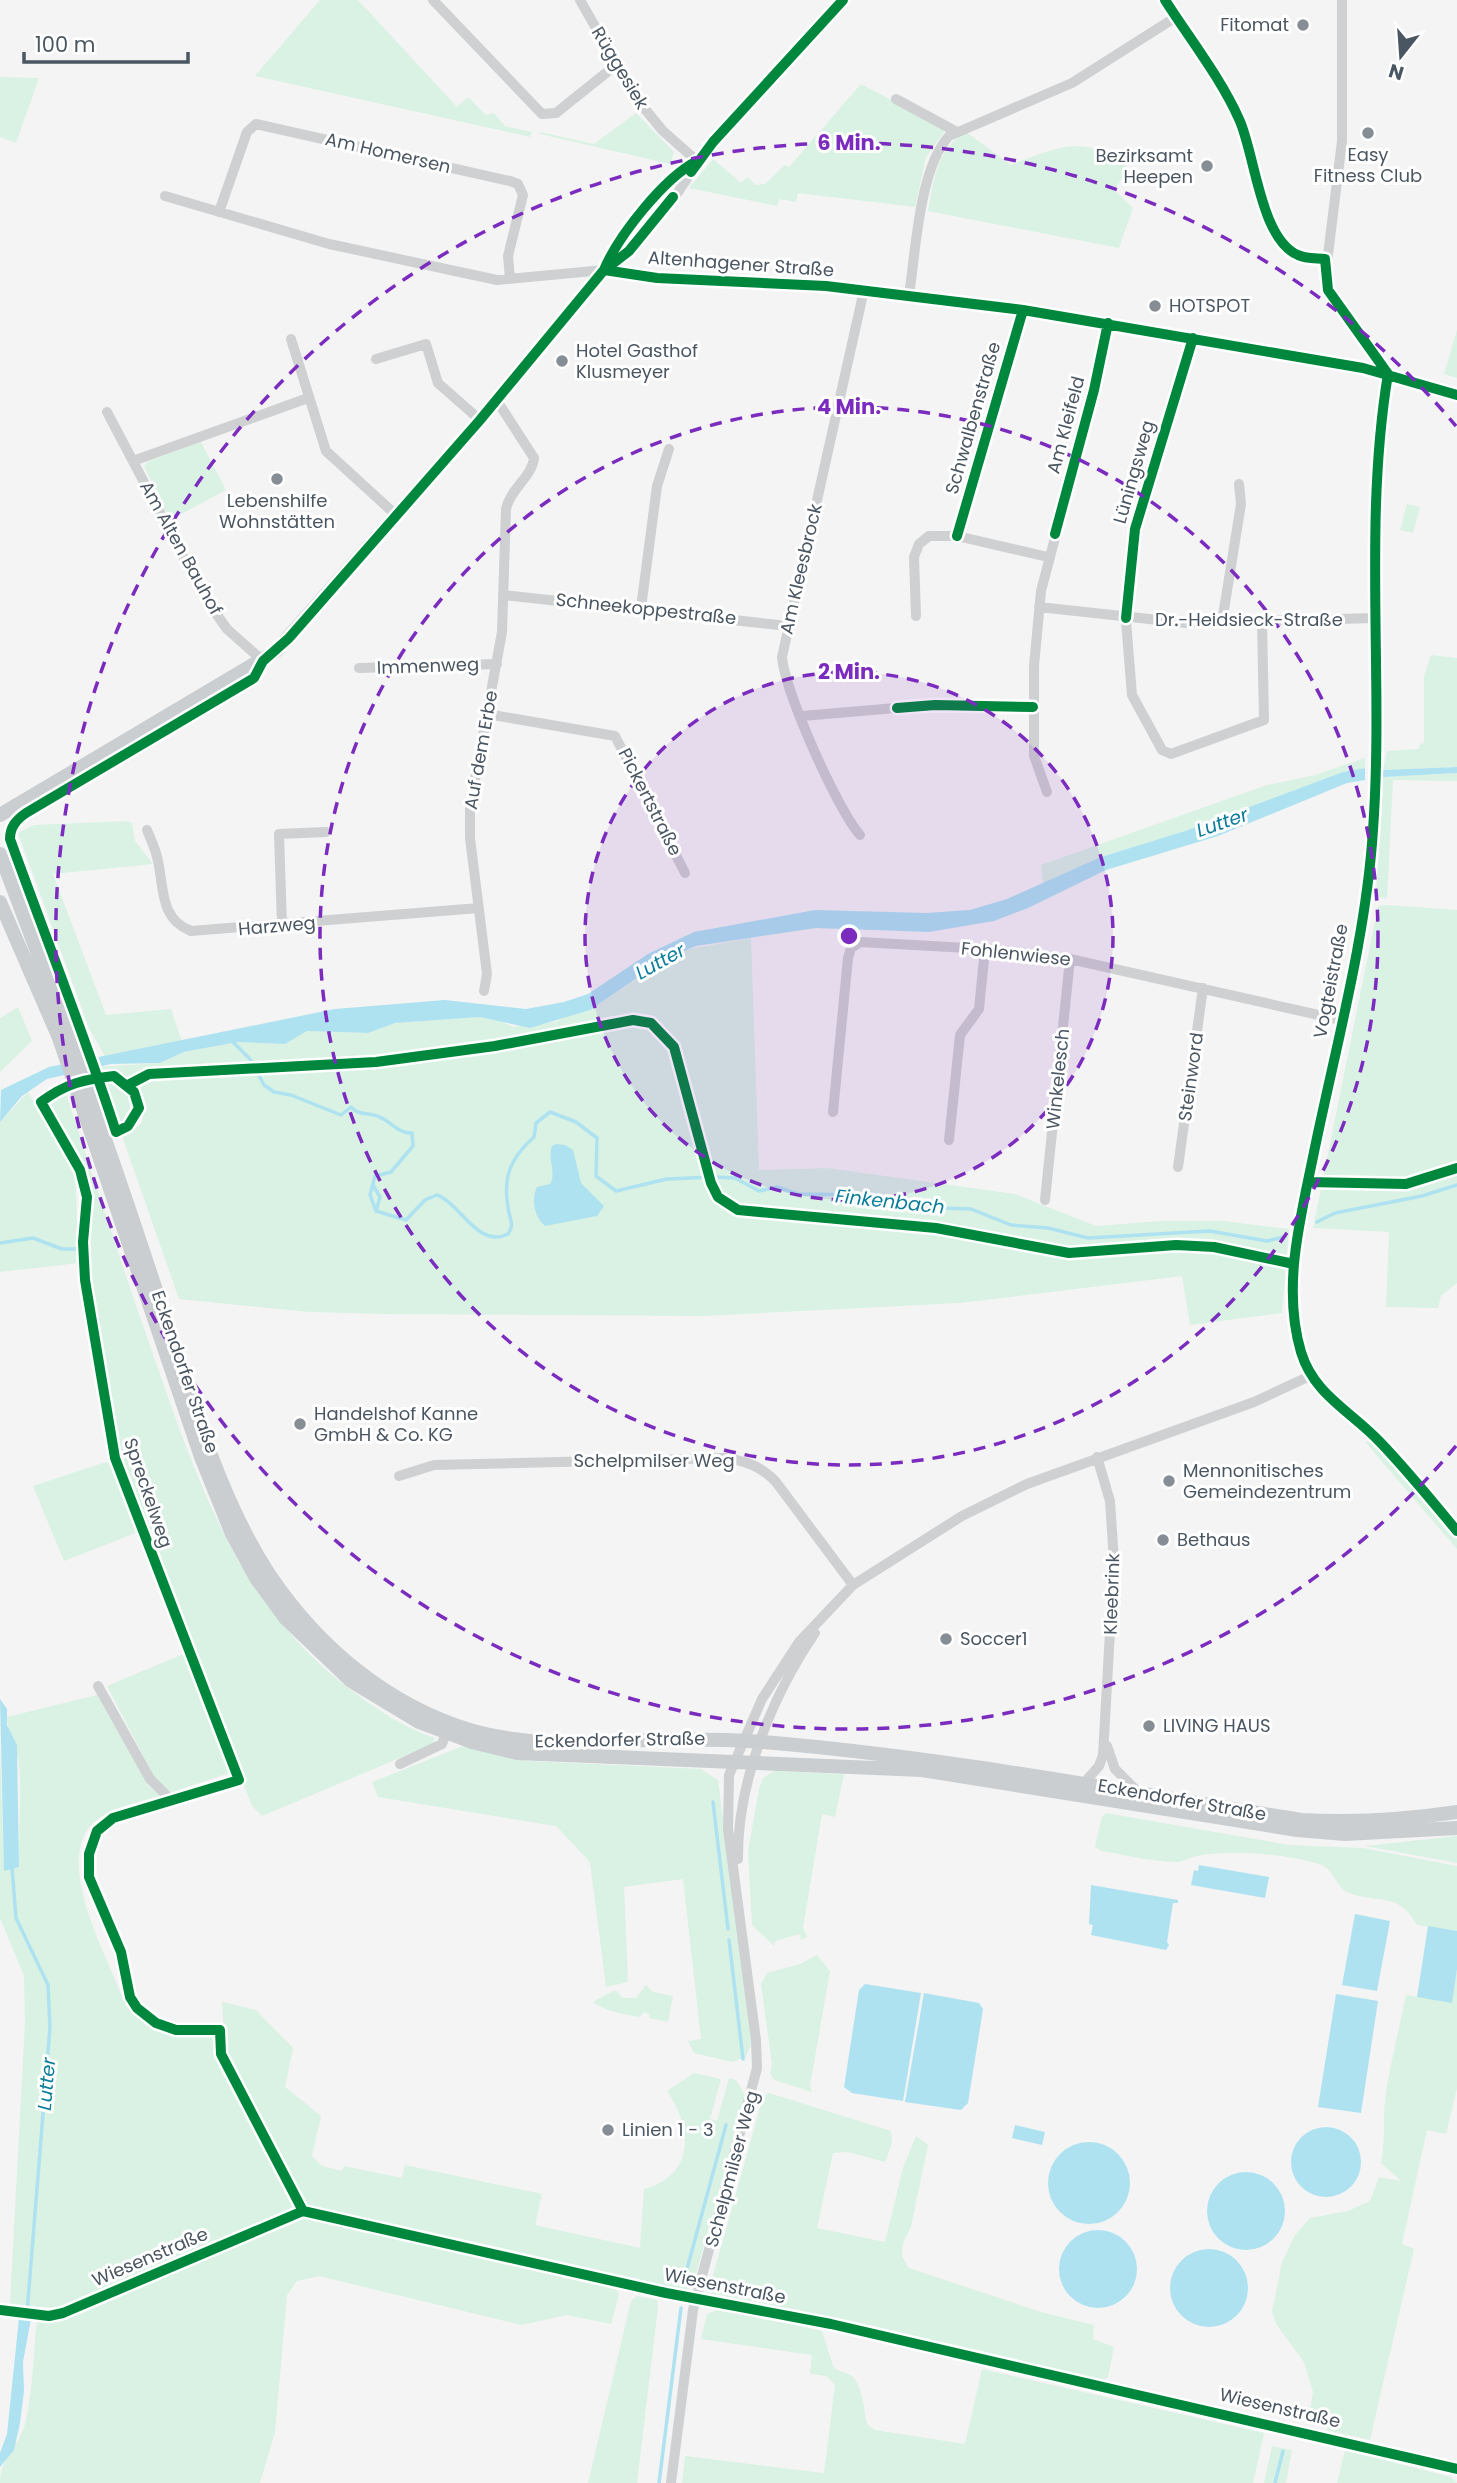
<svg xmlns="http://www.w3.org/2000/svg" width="1457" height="2483" font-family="Poppins,sans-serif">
<rect width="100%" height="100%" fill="#f4f4f4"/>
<path fill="#d9f2e3" d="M320 0H358L457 107 468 97 486 115 494 113 505 126 532 132 530 137 255 76Z
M0 77 39 78 16 143 0 137Z
M861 84 946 129 926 157 915 207 798 193 796 202 779 199 777 206 689 188 713 159 741 183 747 177 756 185 765 184 785 165 789 167Z
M636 113 674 152 670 164 540 134V132L594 144Z
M966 132 1011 165C1056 147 1089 132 1129 169L1114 190 1133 208 1119 248 928 211C934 180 936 150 966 132Z
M1457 330V378L1444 374Z
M201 442 226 490 170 520 144 466 147 462Z
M1407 504 1420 507 1413 533 1400 530Z
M1431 655 1457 658V767L1383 770 1387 751 1419 749 1420 744 1424 743V676Z
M1365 758V768L1343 772 1185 831 1101 857 1043 884 1041 865 1267 785 1315 775Z
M1457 773V781L1393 780 1387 899 1376 896 1383 777Z
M128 821 132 823 135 841 153 864 53 874 106 1015 171 1009 182 1042 105 1056 89 1028 18 833 34 825Z
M1387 905 1457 910V1283L1441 1296 1438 1308 1386 1307 1389 1232 1313 1228 1378 906Z
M751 938 759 1170 827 1168 1015 1194 1096 1226 1161 1221H1224L1289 1229 1282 1313 1190 1325 1182 1276 960 1303 704 1316 383 1314 310 1312 179 1299 122 1136 142 1123 144 1104C134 1085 121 1072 99 1072L97 1067 160 1063 185 1052 238 1042 285 1044 307 1031 368 1033 395 1023 480 1017 497 1019 513 1027 556 1022 566 1016 590 1010 678 951Z
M18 1007 32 1041 0 1072V1018Z
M111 1080C127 1084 136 1098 136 1114L130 1120 117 1124 101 1082Z
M28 1092 75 1172 79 1263 0 1272V1122Z
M66 1093C95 1183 124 1272 155 1360 200 1488 239 1606 352 1691 377 1710 405 1728 435 1738L433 1744 262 1816 252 1806 124 1480 90 1293 88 1243 92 1193 49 1104Z
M1370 1438 1457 1538V1549L1366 1443Z
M112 1460 138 1532 64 1561 33 1486Z
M186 1653 232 1772 169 1793 158 1784 107 1686Z
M97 1695 148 1785 160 1796C141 1802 116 1806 99 1818 49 1853 105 1951 121 1994 146 2035 172 2033 215 2035L217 2056 294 2205 290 2212 76 2304 56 2308 10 2304 25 2022 24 1976 0 1918V1747L4 1870 19 1867C18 1833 22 1798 19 1764 17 1747 7 1732 7 1717Z
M463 1746 528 1761 701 1769 718 1780 752 2042 746 2057 732 2062 694 2053 688 2041 701 2039 683 1879 624 1887 628 1982 606 1987 590 1862 556 1826 378 1797 372 1782Z
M774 1771 844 1774 835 1817 822 1814 803 1928 807 1937 801 1940 800 1934 775 1941 774 1946 752 1925 748 1852 759 1788 763 1778Z
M1106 1813 1289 1845 1363 1848 1457 1866V1931L1417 1925C1398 1891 1379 1904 1349 1893 1335 1887 1334 1868 1319 1864 1287 1854 1230 1849 1197 1856 1190 1857 1184 1862 1177 1862 1152 1862 1126 1855 1102 1851L1095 1847 1102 1817Z
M1457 1836V1863L1365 1846Z
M817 1955 830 1971 810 2086 812 2092 774 2080 770 2073 772 2064 761 1984 767 1973 800 1964Z
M1457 1969V2088L1446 2134 1427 2130 1402 2244 1414 2249 1370 2440 1327 2430 1329 2421 1309 2417 1313 2392 1304 2362 1276 2324 1272 2312 1282 2262 1295 2235 1310 2218 1348 2211 1370 2201 1379 2177 1401 2181 1381 2163C1384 2148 1384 2136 1384 2120 1384 2084 1399 2032 1406 1995L1451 2002Z
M646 1985 653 1992 673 1996 668 2022 649 2018V2014L644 2012 640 2017C626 2015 604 2011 593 2002L615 1990 623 1998H636Z
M222 2002 256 2010 293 2048 285 2087 321 2116 312 2156 322 2166 342 2171 344 2166 402 2178 405 2165 542 2194 535 2225 640 2248 644 2189C696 2175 692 2127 667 2091L694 2073 721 2079 710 2119 717 2121 729 2078 736 2080 745 2095 695 2278 687 2292 304 2204 225 2047Z
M769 2093 891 2131 892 2143 885 2162 848 2152 833 2153 817 2228 885 2242 903 2168 916 2136 928 2145 911 2227 903 2243 902 2256 909 2268 1041 2312 1094 2325 1093 2339 1114 2347 1108 2377 1102 2381 818 2314 708 2293 763 2097Z
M302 2219H313L615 2288 619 2294 611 2324 567 2315 521 2325 319 2276 297 2281 287 2295 275 2432 260 2483H0C0 2459 18 2448 25 2424 33 2392 33 2354 37 2321H54Z
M637 2296 657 2300 658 2307 637 2483H588L631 2301Z
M720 2309 822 2331 833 2366C838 2373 845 2371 852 2376 863 2386 864 2411 867 2424L875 2430 965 2444 982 2369 1264 2433 1253 2483H682L685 2456 824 2473 835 2384 826 2376 810 2374 812 2355 701 2339 707 2314Z
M1272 2446 1292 2450 1286 2483H1264Z
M1345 2450 1451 2477 1457 2483H1337Z"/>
<path fill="#aee2f0" d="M1457 767V773L1383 777V770Z
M1365 768V780L1347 783 1218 836 1106 870 1028 908 994 921 929 932 816 928 696 946 666 958 590 1010 530 1028 480 1017 395 1023 368 1033 307 1031 285 1044 238 1042 184 1052 160 1063 111 1064 47 1079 22 1096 0 1122 1 1090 49 1067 335 1009 445 1000 526 1009 564 1002 588 994 648 954 694 932 815 910 926 913 970 910 1007 899 1101 857 1185 831 1343 772Z
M556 1144 565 1145 573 1150 581 1183 604 1206 597 1216 545 1226C534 1216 531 1200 537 1187L550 1184C557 1173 547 1159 552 1146Z
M0 1699 7 1709V1725L17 1745 19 1867 4 1871Z
M1199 1865 1269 1877 1265 1898 1191 1885 1194 1870 1198 1871Z
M1091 1885 1178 1900V1903H1173L1167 1942 1169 1945 1166 1950 1091 1935 1093 1925 1089 1924Z
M1355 1914 1390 1921 1377 1991 1342 1985Z
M1428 1926 1457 1931V1969L1452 2003 1417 1997Z
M865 1984 921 1993 903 2101 852 2093 844 2087 859 1990Z
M924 1993 979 2003 983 2009 968 2103 961 2110 905 2102Z
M1336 1994 1378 2001 1361 2113 1318 2107Z
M1015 2125 1045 2132 1042 2145 1012 2138Z
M1291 2162a35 35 0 1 1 70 0a35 35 0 1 1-70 0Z
M1048 2183a41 41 0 1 1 82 0a41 41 0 1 1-82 0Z
M1207 2211a39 39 0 1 1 78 0a39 39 0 1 1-78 0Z
M1059 2269a39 39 0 1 1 78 0a39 39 0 1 1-78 0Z
M1170 2288a39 39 0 1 1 78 0a39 39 0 1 1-78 0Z
M19 2318 31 2319 23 2362 24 2391 20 2423 14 2450 0 2467V2453L7 2434Z"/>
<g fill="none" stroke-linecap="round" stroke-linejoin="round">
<path stroke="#aee2f0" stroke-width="3.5" d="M232 1041 250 1059 264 1085 274 1092 291 1095 341 1115 351 1107C359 1116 367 1112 377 1116 390 1120 398 1134 412 1133L413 1146 391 1172 375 1176 370 1195 376 1211 406 1220 425 1200 437 1195C461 1204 478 1249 508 1234 514 1225 511 1222 509 1213 502 1179 509 1159 534 1137L536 1123 550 1112 576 1122 597 1138 596 1176 616 1191 667 1179 714 1177 735 1178 759 1191 777 1187 798 1194 863 1195 914 1207 971 1209 1011 1225 1048 1228 1088 1238 1210 1231 1267 1241 1284 1237
M373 1185 380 1197 376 1211
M1317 1222 1335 1213 1422 1196 1457 1185
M0 1243 33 1238 62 1249H76
M713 1802 728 1929
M12 1867 16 1918 48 1985 50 2027 27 2313
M729 1940 743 2059
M684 2280 726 2125
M659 2483 681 2308
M1275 2483 1283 2451"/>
<path stroke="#ced0d2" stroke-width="10" d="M433 0 542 114 556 113 616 65
M580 0 635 97 663 131 697 161
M1165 0C1190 39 1220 77 1239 119 1255 153 1260 239 1298 255 1306 259 1317 258 1325 259
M1342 0V141L1325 279 1333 298 1388 374C1363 525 1384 678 1373 830 1366 939 1335 1049 1313 1157 1300 1220 1282 1288 1301 1352 1314 1395 1351 1411 1380 1442 1407 1470 1432 1501 1457 1531
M896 99 955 131
M165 196 329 244 497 280 604 270
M219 212 247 132 256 124 510 181 518 184 523 195 508 256 510 279
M604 270C637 249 679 196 697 161L843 0
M604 270C618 236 664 178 697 161
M909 295C916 250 919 169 949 136L1072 83 1176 17
M1193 338 1135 529 1125 609 1132 695 1162 750 1171 754 1264 720 1262 622
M291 339 326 451 396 515
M376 359 426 344 438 383 480 420
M107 412 205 598 227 629 263 661
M133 461 308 398
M957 536 1023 310
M504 595 788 626
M1039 607 1186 623 1376 618
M641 608 657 486 669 449
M916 616 914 557 919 544 929 536H957L1048 557
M1222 622 1241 504 1239 484
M359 668 497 664
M487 714 615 736 685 873
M802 716 931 705 1033 707
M1047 792 1034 756V666L1041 591 1094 390 1108 323
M147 830C151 840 156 850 158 861 164 889 160 919 191 931L479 908
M860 835C837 809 785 692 782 657L864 290
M282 925 279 834 326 832
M484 991 487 974 470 838V807L502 632 506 509C510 489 532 477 534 458L501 407 494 402
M41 1102 80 1170 87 1197 83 1242 85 1280 115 1458 239 1780 110 1820C64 1855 104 1910 120 1951 129 1973 123 1997 143 2014 166 2033 192 2030 220 2030L221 2054 303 2211
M833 1112 848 958 851 948 860 942 985 949 1070 959 1341 1020
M949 1140 960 1035 979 1009 985 949
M1178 1167 1203 988
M1045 1200 1070 959
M399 1476 434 1465 725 1458C746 1461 761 1466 776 1482L853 1585
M98 1686 150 1779 172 1801
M1107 1746 1115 1769 1138 1792
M400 1764 442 1744 446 1733
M1084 1783 1099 1766 1103 1755 1114 1561 1110 1501 1097 1457
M738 1859C737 1782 772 1696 815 1633
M0 2310 49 2316 63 2313 303 2211 666 2293 831 2324 1457 2469
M671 2483 693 2310 757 2068 756 2040 728 1829 729 1775 762 1699 799 1642 853 1585 962 1516 1027 1484 1254 1402 1310 1376"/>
<path stroke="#caced1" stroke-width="14" d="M0 815 276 651 480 420 604 270 657 278 826 286 1023 310 1363 368 1457 395
M0 854C53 992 103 1129 149 1269 182 1366 213 1489 269 1574 318 1647 388 1706 473 1731 523 1745 571 1743 622 1741 669 1739 716 1739 763 1742 944 1757 1122 1791 1301 1820 1354 1823 1404 1820 1457 1812
M0 902 59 1038 201 1457 232 1534 256 1578 286 1619 351 1681 419 1722 472 1742 517 1753 922 1770 1297 1830 1345 1834 1457 1828"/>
<defs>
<path id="cycleway" d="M1165 0C1190 39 1220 77 1239 119 1255 153 1260 239 1298 255 1306 259 1317 258 1325 259L1328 290 1388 374
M691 172 713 142 843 0
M607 268 629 251 673 197
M604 270 657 278 826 286 1023 310 1363 368 1457 395
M1388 374C1363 525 1384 678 1373 830 1366 939 1335 1049 1313 1157 1300 1220 1282 1288 1301 1352 1314 1395 1351 1411 1380 1442 1407 1470 1432 1501 1457 1531
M1055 534 1094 390 1108 323
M957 536 1023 310
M1126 618 1135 529 1193 338
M897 708 935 705 1033 707
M128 1085 149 1074 376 1062 495 1046 633 1020 651 1023 674 1047 711 1183 718 1197 738 1210 936 1228 1069 1253 1176 1245 1214 1247 1294 1264
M1308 1182 1406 1184 1457 1168
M303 2211 221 2054 220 2030H176L156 2023 137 2008 130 1997 121 1952 89 1877V1854L97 1831 113 1818 239 1780 115 1458 85 1280 83 1242 87 1197 80 1170 41 1102C65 1084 84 1079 114 1076L134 1092 139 1108 128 1126 116 1132C84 1033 45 936 10 839 10 827 16 820 26 813L254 678 263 661 289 638 480 420 604 270C618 236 664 178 697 161
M0 2310 49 2316 63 2313 303 2211 666 2293 831 2324 1457 2469"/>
</defs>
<use href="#cycleway" stroke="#fff" stroke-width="15"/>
<use href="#cycleway" stroke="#00873e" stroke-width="10"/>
</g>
<circle cx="849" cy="936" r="264" fill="#7b2cbf" fill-opacity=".12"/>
<g fill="none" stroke="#7b2cbf" stroke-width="3.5" stroke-dasharray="12 9">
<circle cx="849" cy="936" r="264"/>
<circle cx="849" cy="936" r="529"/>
<path d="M1456 1446A793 793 0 1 1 1456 426"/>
</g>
<g fill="#868d94" stroke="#fff" stroke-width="2.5">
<circle cx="1303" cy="25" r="7"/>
<circle cx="1368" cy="133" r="7"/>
<circle cx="1207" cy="166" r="7"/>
<circle cx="1155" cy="306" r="7"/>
<circle cx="562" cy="361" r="7"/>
<circle cx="277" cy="479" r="7"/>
<circle cx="300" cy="1424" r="7"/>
<circle cx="1169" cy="1481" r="7"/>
<circle cx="1163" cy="1540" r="7"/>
<circle cx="946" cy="1639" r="7"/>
<circle cx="1149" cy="1726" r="7"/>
<circle cx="608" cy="2130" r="7"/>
</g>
<g text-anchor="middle" stroke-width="6" stroke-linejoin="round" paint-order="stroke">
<g font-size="18" fill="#4a5661" stroke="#fff" text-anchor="start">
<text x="1289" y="31" text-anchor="end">Fitomat</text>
<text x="1368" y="161" text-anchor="middle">Easy<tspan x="1368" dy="21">Fitness Club</tspan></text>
<text x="1193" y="162" text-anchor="end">Bezirksamt<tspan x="1193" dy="21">Heepen</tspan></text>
<text x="1169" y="312">HOTSPOT</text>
<text x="576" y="357">Hotel Gasthof<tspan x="576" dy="21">Klusmeyer</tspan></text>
<text x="277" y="507" text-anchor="middle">Lebenshilfe<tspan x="277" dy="21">Wohnstätten</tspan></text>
<text x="314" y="1420">Handelshof Kanne<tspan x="314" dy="21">GmbH &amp; Co. KG</tspan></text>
<text x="1183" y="1477">Mennonitisches<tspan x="1183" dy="21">Gemeindezentrum</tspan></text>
<text x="1177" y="1546">Bethaus</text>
<text x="960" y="1645">Soccer1</text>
<text x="1163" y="1732">LIVING HAUS</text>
<text x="622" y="2136">Linien 1 - 3</text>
</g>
<g font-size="18" fill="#4a5661" stroke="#fff">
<text transform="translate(620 68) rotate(59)" y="6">Rüggesiek</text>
<text transform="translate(388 153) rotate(13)" y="6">Am Homersen</text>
<text transform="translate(741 264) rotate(4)" y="6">Altenhagener Straße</text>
<text transform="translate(973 418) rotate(-74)" y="6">Schwalbenstraße</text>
<text transform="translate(1066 425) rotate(-75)" y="6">Am Kleifeld</text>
<text transform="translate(1134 472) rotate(-74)" y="6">Lüningsweg</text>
<text transform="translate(181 548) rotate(61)" y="6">Am Alten Bauhof</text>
<text transform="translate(801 569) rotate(-77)" y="6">Am Kleesbrock</text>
<text transform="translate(646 609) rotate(6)" y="6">Schneekoppestraße</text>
<text x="1249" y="626">Dr.-Heidsieck-Straße</text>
<text transform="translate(428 666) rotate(-2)" y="6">Immenweg</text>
<text transform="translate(481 750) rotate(-80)" y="6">Auf dem Erbe</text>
<text transform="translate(650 802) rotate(63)" y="6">Pickertstraße</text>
<text transform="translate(277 926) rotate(-5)" y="6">Harzweg</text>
<text transform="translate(1016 954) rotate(6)" y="6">Fohlenwiese</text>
<text transform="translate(1331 981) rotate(-79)" y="6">Vogteistraße</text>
<text transform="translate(1191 1077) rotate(-82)" y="6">Steinword</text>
<text transform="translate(1058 1079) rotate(-84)" y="6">Winkelesch</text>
<text transform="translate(185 1372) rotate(71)" y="6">Eckendorfer Straße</text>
<text x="654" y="1467">Schelpmilser Weg</text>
<text transform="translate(148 1493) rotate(71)" y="6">Spreckelweg</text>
<text transform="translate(1112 1594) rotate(-88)" y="6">Kleebrink</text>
<text transform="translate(620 1740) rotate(-1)" y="6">Eckendorfer Straße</text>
<text transform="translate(1182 1800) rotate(10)" y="6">Eckendorfer Straße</text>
<text transform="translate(732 2169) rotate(-75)" y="6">Schelpmilser Weg</text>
<text transform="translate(150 2257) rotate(-23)" y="6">Wiesenstraße</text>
<text transform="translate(725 2286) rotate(11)" y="6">Wiesenstraße</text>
<text transform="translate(1280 2408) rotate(13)" y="6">Wiesenstraße</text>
</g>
<g font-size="19" font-style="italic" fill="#0c7c9b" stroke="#fff">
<text transform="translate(1222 822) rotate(-19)" y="7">Lutter</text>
<text transform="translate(660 961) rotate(-29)" y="7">Lutter</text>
<text transform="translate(890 1201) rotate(6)" y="7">Finkenbach</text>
<text transform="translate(46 2084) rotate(-85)" y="7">Lutter</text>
</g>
</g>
<circle cx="849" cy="936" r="10" fill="#7b2cbf" stroke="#fff" stroke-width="3.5"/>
<g font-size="21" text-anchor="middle" font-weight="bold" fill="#7b2cbf" stroke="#fff" stroke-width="6" stroke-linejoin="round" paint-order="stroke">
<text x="849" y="150">6 Min.</text>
<text x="849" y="414">4 Min.</text>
<text x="849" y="679">2 Min.</text>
</g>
<g transform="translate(1401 56) rotate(197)" stroke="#ffffff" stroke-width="5" paint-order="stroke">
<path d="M0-5L12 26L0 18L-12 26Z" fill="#4a5661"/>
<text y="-10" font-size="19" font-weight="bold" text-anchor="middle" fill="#4a5661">N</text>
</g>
<path d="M24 52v10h164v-10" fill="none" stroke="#4a5661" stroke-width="3.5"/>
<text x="35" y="52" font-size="21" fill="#4a5661" stroke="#ffffff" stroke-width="5" paint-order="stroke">100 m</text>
</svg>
